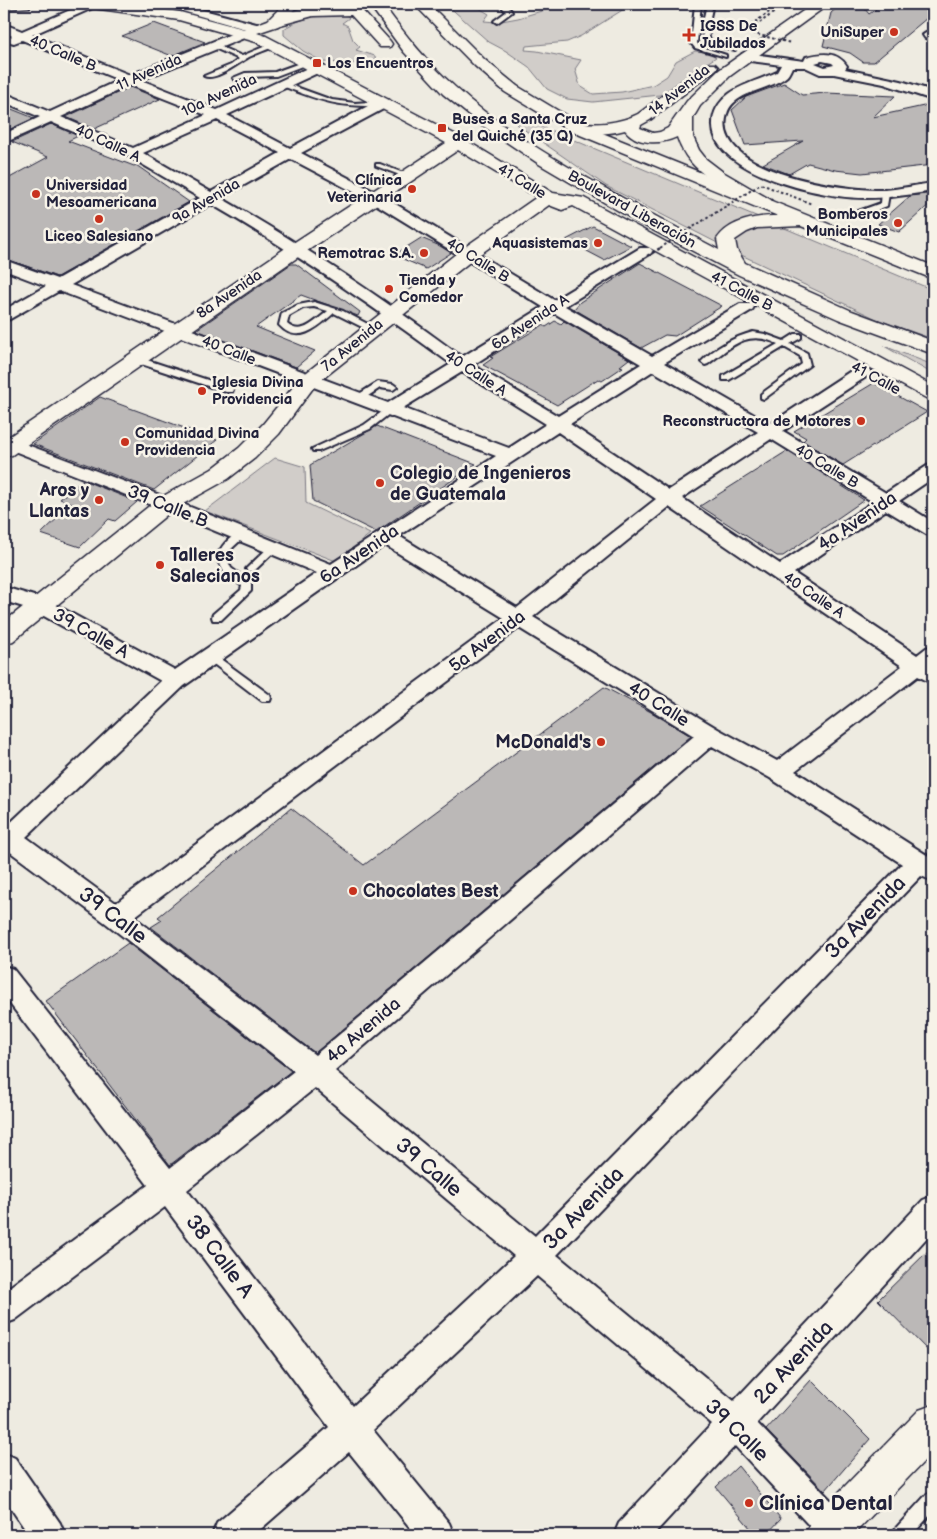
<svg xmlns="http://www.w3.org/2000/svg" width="937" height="1539" font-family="'Balsamiq Sans',sans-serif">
<rect width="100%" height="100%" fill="#eeebe1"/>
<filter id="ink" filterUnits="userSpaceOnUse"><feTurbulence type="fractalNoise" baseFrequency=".02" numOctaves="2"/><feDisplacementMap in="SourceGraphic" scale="10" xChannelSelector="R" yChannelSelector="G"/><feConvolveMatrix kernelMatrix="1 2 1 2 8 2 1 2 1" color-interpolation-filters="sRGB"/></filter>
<g filter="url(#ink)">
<path fill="#d1cdc9" stroke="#7a7882" d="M446 4H469L466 7 479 8 489 14 484 21 496 22 518 18 565 4H632L581 36 567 42 526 46 525 50 537 51 581 60 575 69 580 86 593 94 622 92 653 85 667 76 676 61 695 51 708 52 716 57 701 67 684 83 660 95 593 102 567 99 547 89 529 67 506 51 489 42Z
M345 14 349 18 342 23 348 26 353 40 360 47 356 50 375 56 376 61 366 64 323 62 303 51 284 35V29C302 16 324 15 345 14Z
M526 120 933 290V339L881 321 735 252 606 186 516 124Z
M884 346 933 365V374Z
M275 458 305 467 306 503 370 534 336 561 205 511Z"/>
<path fill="#bbb8b7" stroke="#22223b" d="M841 4H861L869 14 883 4H933V13L874 62H863L850 53 823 46 831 13Z
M154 23 205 42 172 56 122 36Z
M784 83 802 95 826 93 895 96 873 117 933 104V165L862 173 835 170 808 163 789 174 763 164 803 141 745 145 732 110 746 97Z
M130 87 160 99 94 129 66 117Z
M4 106 34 118 4 132Z
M51 124 78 136 68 141 134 166 136 165 189 202 57 277 4 258V181L48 157 12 142Z
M933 193V201L899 232 878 224 910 196Z
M593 226 631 246 604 260 566 240Z
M421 238 440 246 451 253 426 269 394 255Z
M640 263 722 306 675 336 665 335 641 348 574 309 580 302Z
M291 264H296L360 312 358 316 301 295 256 327 315 351 296 367 196 330Z
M555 321 561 324 564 321 629 359 620 366 623 367 602 381 598 379 557 405 483 365 493 358 490 357 543 325 546 327Z
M874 383 927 412 843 465 803 441 806 438 794 431Z
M100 397 217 440 154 490 33 444Z
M377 426 476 464 376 532 313 501 310 465Z
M787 451 864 500 783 556H777L700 506Z
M83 480 137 502 115 521 109 519 80 547 41 534 72 504 60 499Z
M604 687 651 712 691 736 315 1053 151 927 162 920 158 917 291 808 364 865Z
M128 943 291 1071 170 1165 46 1001Z
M933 1246V1356L878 1300Z
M811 1380 870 1439 825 1491 766 1430Z
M738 1466 781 1519 766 1535H756L716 1487Z"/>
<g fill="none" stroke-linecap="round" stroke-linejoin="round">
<defs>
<path id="service" d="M500 4H506L512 12 497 23 494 21 495 20 506 12Z
M695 4H701L697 43 699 46 726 55V57L695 48 691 43Z
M707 4H713L708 26 709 39 735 48V50L709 44 703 40 702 26Z
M273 43 276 45 275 46C267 50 257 53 249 57 240 62 215 82 204 76L231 65 239 59 210 46V44H214L242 56Z
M308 60 311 62 310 63 276 76 246 77 236 80 233 78 245 73 275 72Z
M282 82 332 100 355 103 384 101 387 103 384 105C343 109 317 100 280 85V83Z
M376 164H380L411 176 405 177 376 166Z
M882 192 889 194 887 206 862 216H856V212L881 203Z
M314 302 343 311 377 329 370 331 334 313C318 327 298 346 279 325L282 313 298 305ZM314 307 328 311C316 320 302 337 287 324L289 316 303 308Z
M753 332 765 334 784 341 795 334H801V338L790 344 807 353 810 365 764 399 761 398V394L802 364 800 356 784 347 729 380H723V376L778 344C747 329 732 346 708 364L705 365 701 362C714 348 734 337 753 332Z
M135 356 232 388 233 390 232 392H226L132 361V357Z
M378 382 393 384 397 387 393 390 380 388 362 400H356V396Z
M390 406 394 409 393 411 370 429 319 451H313L312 449 364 425Z
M241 532 246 535 229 551 227 559 231 568 251 583V591L221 620H213L212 617 213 614 241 590 242 586 224 572 217 559C219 547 230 536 241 532Z
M273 545 278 548 276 550 254 571H248L246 569 248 567 270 546Z
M211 652 270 695 271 698 270 701H262L207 659 206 656 207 653Z
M933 1492V1512L912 1535H893L895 1529 927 1494Z"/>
<path id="minor" d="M84 4H99L97 6 32 35 130 75 241 30H249L251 33 249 36 141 80 217 110 314 65H322L324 68 322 71 227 115 290 148 379 100H389L391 103 389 106 301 153 379 194 554 300 640 248H650L653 251 650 254 565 306 652 356 740 304H752L754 307 752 310 664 363 770 424 857 367H869L871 371 869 375 783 431 886 493 927 466 933 464V478L899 501 933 522V536L926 534 886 510 794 573 917 655 926 648 933 646V684L918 676 795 771 933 859V881L921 876 557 1255 734 1401 923 1200 933 1196V1231L757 1423 845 1515 850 1527 846 1535H818L735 1446 653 1535H614L619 1523 712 1424 537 1276 373 1430 449 1523 454 1535H416L349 1452 254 1535H212L217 1523 329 1427 165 1207 15 1320 4 1324V1291L148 1185 4 996V966L13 969 170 1168 294 1071 107 924 9 851 4 852V825L7 826 161 681 33 610 4 601V587L47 600 175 670 317 573 159 508 4 447V436L173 500 331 564 496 456 59 291 10 319 4 321V310L46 286 4 270V260L57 279 200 198 128 156 51 122 4 143V134L40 117 4 102V93L50 112 119 80 22 40 14 43 10 42 8 39 12 36 4 32V24L22 31ZM130 85 206 115 133 148 61 117ZM217 120 280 153 211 192 143 153ZM291 159 369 200 543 307 462 357C385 300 305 246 221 198ZM211 204C294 252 374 307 451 364L388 403 71 285ZM554 313 641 364 558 416 473 365ZM653 371 758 432 669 490 570 424ZM462 372 546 424 509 448 403 408ZM558 432 656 499 517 608 399 536ZM771 439 873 502 780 564 682 498ZM669 507 902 666 777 761 718 729 533 617ZM385 545 504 618 116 903 26 837 184 686ZM519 628 694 736 315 1055 134 917ZM712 746 770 778 902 864 535 1236 335 1071ZM315 1088 514 1256 353 1406 187 1190Z
M163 4H181L260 25 262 28 256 32 165 6Z
M929 31 933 32V40L925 38 923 35Z
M746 53 804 61 806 57C822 53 837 51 847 66L845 69 901 81 933 91V100L884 84 834 74H820L805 67H792C791 69 789 74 787 76 772 90 733 91 727 114 709 173 847 191 884 190 900 189 917 185 933 183V191C902 196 870 201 838 196 803 191 710 169 713 123 713 111 719 102 729 94 740 85 764 78 777 72L781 65 742 60 740 57 742 54ZM822 61 832 63 834 65 825 67 815 63Z
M4 1453 15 1458 60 1523 65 1535H29L4 1498Z"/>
<path id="secondary" d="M4 4H32L30 7 4 9Z
M86 4H122L180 12 244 29 268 20 284 4H299L278 26 257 33 266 36 464 139 553 193 584 198 933 386V400L926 398 573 206 562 210 549 205 476 257 316 384 279 434 255 458 228 479 174 509 13 641 4 644V622L158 499 212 469 239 448 263 424 302 376 462 249 537 197 458 150 301 255 12 455 4 457V440L287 247 446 143 256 42 179 20 93 8 88 7Z
M813 4H829L730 76 700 106 693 118V137L699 150 706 159 723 172 771 200 774 204 771 208 765 209 759 208C728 189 688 174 677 137 660 145 637 145 625 130 606 135 586 135 568 130L566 127 568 124 574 122C597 125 617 124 638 114L705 64H715L718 67 715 70 650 120 641 125 640 128 653 133 660 132 668 128 687 101 719 70Z"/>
<path id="primary" d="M933 1405V1452L853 1535H805L811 1521 919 1410Z"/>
<path id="trunk" d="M369 4H383C404 34 427 62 455 87 493 122 538 149 582 175 627 201 673 226 719 250L717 239C730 220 756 216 778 216L568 130 505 92 475 66 414 4H429L485 60 517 86 580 124 933 266V279L801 226 757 228 747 232 735 240 737 250 745 263 852 311 933 341V354L838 319 739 275 641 224 539 164 480 124 443 94 404 52Z
M334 5 360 8 390 41 392 44 390 47H380L351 15 313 16 273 27 268 26 266 23C274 11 319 6 334 5Z"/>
</defs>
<use href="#service" stroke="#22223b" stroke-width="4"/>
<use href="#minor" stroke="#22223b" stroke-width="4"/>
<use href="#secondary" stroke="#22223b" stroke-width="3"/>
<use href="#primary" stroke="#22223b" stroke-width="3"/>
<use href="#trunk" stroke="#22223b" stroke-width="3"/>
<path stroke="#22223b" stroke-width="2" stroke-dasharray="2.5 2.5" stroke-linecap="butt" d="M743 31 779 5 783 6 751 29 755 30"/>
<use href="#service" fill="#f7f3e8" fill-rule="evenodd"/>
<use href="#minor" fill="#f7f3e8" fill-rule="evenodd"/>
<use href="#secondary" fill="#f7f3e8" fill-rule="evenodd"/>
<use href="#primary" fill="#f7f3e8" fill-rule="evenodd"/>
<use href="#trunk" fill="#f7f3e8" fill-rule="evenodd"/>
<path stroke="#22223b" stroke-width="2" stroke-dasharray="2.5 2.5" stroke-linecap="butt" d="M743 31 791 43
M660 248 761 184 812 204"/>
<path stroke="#22223b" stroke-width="2.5" stroke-dasharray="3 3" stroke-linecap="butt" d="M647 256 662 247"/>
</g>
</g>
<g fill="#c8321e" stroke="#f7f3e8" stroke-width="2">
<circle cx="894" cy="32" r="5"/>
<path d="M686.5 27.5h5v5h5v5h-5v5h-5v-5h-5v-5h5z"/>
<rect x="312" y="58" width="10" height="10" rx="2.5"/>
<rect x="437" y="123" width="10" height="10" rx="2.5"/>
<circle cx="412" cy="189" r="5"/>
<circle cx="36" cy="194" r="5"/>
<circle cx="99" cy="219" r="5"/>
<circle cx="898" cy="223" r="5"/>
<circle cx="598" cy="243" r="5"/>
<circle cx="424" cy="253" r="5"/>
<circle cx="389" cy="289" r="5"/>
<circle cx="202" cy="391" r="5"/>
<circle cx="861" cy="421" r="5"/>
<circle cx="125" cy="442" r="5"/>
<circle cx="380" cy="483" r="5"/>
<circle cx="99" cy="500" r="5"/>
<circle cx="160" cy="565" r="5"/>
<circle cx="601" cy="742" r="5"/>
<circle cx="353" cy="891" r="5"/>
<circle cx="749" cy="1503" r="5"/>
</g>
<g text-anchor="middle" stroke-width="5" stroke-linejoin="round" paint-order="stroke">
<g font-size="15" font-weight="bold" fill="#22223b" stroke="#f7f3e8" text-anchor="start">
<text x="700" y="31">IGSS De<tspan x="700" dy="17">Jubilados</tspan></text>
<text x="884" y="37" text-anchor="end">UniSuper</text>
<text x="327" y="68">Los Encuentros</text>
<text x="452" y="124">Buses a Santa Cruz<tspan x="452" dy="17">del Quiché (35 Q)</tspan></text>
<text x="402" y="185" text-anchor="end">Clínica<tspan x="402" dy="17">Veterinaria</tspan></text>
<text x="46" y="190">Universidad<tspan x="46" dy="17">Mesoamericana</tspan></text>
<text x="888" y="219" text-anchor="end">Bomberos<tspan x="888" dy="17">Municipales</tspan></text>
<text x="99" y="241" text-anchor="middle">Liceo Salesiano</text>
<text x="588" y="248" text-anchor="end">Aquasistemas</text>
<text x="414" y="258" text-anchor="end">Remotrac S.A.</text>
<text x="399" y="285">Tienda y<tspan x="399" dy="17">Comedor</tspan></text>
<text x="212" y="387">Iglesia Divina<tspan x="212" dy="17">Providencia</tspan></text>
<text x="851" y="426" text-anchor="end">Reconstructora de Motores</text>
<text x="135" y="438">Comunidad Divina<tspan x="135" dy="17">Providencia</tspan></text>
</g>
<g font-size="15" fill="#22223b" stroke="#f7f3e8">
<text transform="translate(63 53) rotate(23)" y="5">40 Calle B</text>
<text transform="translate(149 72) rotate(-24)" y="5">11 Avenida</text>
<text transform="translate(679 90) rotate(-38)" y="5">14 Avenida</text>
<text transform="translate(219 95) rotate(-25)" y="5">10a Avenida</text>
<text transform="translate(108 143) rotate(25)" y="5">40 Calle A</text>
<text transform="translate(522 181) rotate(31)" y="5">41 Calle</text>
<text transform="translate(206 201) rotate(-30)" y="5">9a Avenida</text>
<text transform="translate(632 209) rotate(29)" y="5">Boulevard Liberación</text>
<text transform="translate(478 260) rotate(32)" y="5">40 Calle B</text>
<text transform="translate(742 291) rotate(28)" y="5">41 Calle B</text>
<text transform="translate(229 294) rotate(-34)" y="5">8a Avenida</text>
<text transform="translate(530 322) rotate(-33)" y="5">6a Avenida A</text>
<text transform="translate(352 345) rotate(-39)" y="5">7a Avenida</text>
<text transform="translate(229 350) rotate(21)" y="5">40 Calle</text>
<text transform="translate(476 373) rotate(33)" y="5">40 Calle A</text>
<text transform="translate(876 378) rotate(28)" y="5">41 Calle</text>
<text transform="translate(827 466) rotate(31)" y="5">40 Calle B</text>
<text transform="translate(814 595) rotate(34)" y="5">40 Calle A</text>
</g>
<g font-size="18" font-weight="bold" fill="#22223b" stroke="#f7f3e8" text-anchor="start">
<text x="390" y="479">Colegio de Ingenieros<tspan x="390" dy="21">de Guatemala</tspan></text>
<text x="89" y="496" text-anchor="end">Aros y<tspan x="89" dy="21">Llantas</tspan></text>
<text x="170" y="561">Talleres<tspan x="170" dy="21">Salecianos</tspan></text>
<text x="591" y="748" text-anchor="end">McDonald's</text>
<text x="363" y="897">Chocolates Best</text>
</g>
<g font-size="18" fill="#22223b" stroke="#f7f3e8">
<text transform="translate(168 506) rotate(22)" y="6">39 Calle B</text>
<text transform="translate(857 521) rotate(-34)" y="6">4a Avenida</text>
<text transform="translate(359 554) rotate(-34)" y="6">6a Avenida</text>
<text transform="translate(91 633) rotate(29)" y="6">39 Calle A</text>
<text transform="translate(487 641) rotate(-37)" y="6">5a Avenida</text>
<text transform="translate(659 704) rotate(32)" y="6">40 Calle</text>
<text transform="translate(363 1030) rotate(-40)" y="6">4a Avenida</text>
</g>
<g font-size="21" fill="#22223b" stroke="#f7f3e8">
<text transform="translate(113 915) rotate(37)" y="7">39 Calle</text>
<text transform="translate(865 917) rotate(-46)" y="7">3a Avenida</text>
<text transform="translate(429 1167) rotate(40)" y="7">39 Calle</text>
<text transform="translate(583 1208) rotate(-46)" y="7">3a Avenida</text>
<text transform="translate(220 1256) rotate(53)" y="7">38 Calle A</text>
<text transform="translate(793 1362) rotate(-47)" y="7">2a Avenida</text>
<text transform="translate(737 1430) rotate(44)" y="7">39 Calle</text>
</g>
<g font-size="21" font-weight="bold" fill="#22223b" stroke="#f7f3e8" text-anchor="start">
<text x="759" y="1510">Clínica Dental</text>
</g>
</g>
<rect width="937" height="1539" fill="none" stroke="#f7f3e8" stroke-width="20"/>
<rect x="10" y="10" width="917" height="1519" fill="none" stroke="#22223b" stroke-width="2" filter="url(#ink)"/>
</svg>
